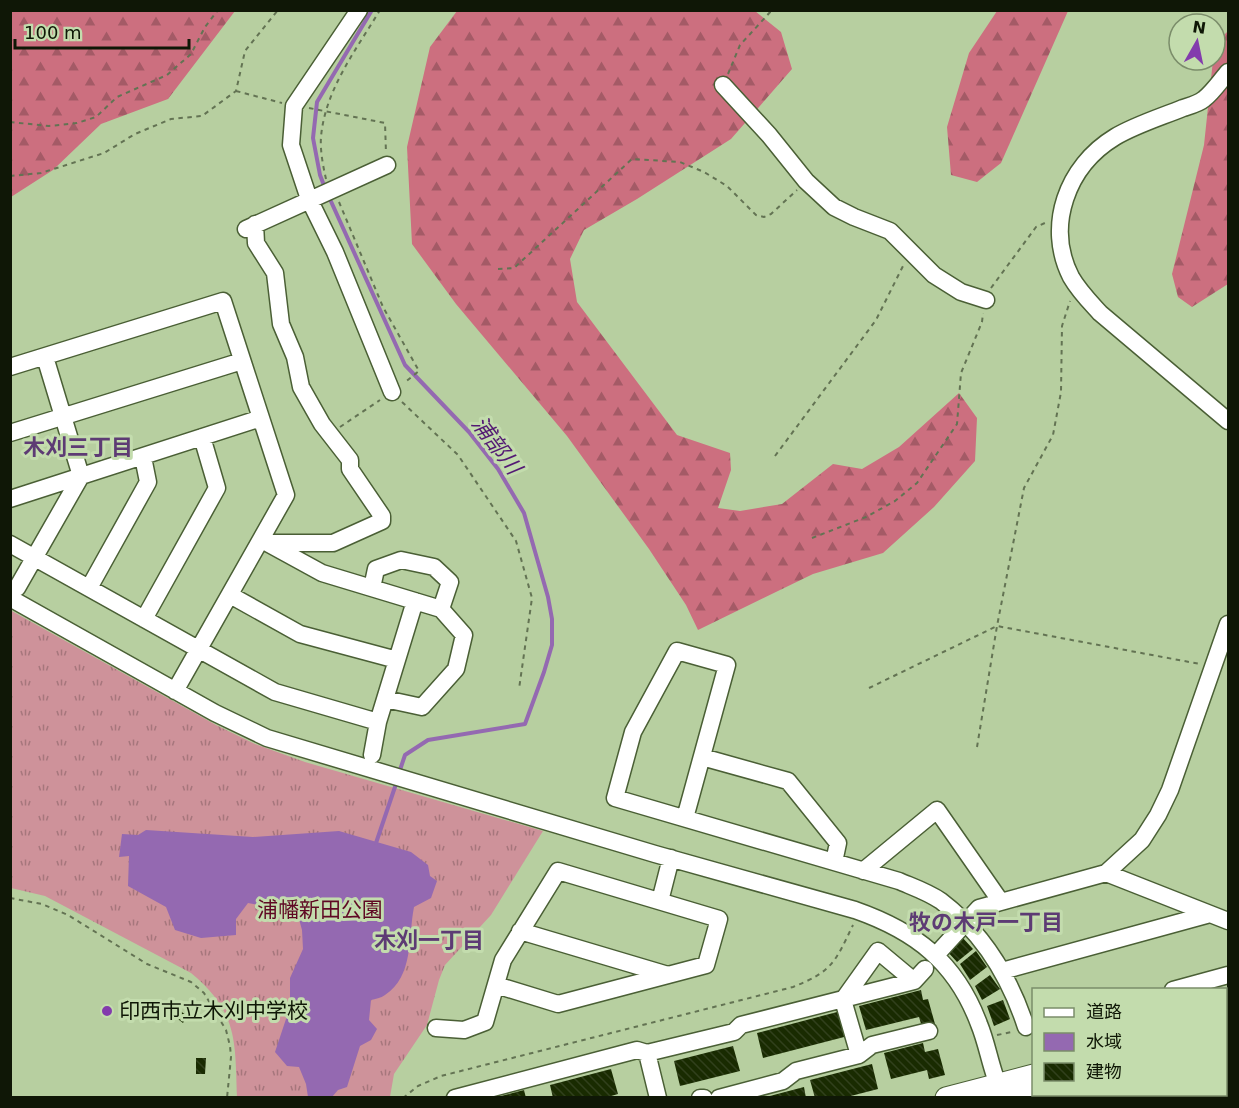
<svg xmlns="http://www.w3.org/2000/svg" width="1239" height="1108" font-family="'DejaVu Sans','Noto Sans JP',sans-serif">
<defs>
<pattern id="grass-tufts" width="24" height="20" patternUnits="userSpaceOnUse" patternTransform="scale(1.5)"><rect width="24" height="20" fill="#ce929a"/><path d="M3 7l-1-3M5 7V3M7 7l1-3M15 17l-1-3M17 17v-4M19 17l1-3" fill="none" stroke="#a6767c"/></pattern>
<pattern id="forest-firs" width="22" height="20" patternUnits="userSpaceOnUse" patternTransform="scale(1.5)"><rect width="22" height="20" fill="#cc6f7f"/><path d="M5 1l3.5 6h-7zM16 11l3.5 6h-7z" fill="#a45a66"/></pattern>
<pattern id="building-back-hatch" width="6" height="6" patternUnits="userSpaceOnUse" patternTransform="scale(1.5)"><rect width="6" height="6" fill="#192b01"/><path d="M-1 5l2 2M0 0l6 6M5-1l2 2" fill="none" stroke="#31401c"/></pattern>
</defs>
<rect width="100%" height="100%" fill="#b7cfa0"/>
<path fill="url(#grass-tufts)" d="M10 610 216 725 255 744 305 762 543 831 491 915 445 965 439 980 427 1025 394 1074 390 1097H237C235 1041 238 1012 191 973L45 896 11 888Z"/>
<path fill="url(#forest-firs)" d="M11 10H235V11L168 99 101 124 53 170 11 197Z
M457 11H755L781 32 792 69 731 139 637 199 584 230 570 259 577 302 677 435 730 453 731 470 718 508 740 511 782 504 833 464 862 469 899 447 959 393 977 418 975 461 934 507 883 553 813 574 698 630 686 605 649 549 567 436 456 304 412 244 407 147 430 47Z
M997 11H1068L1001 163 977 182 951 175 947 127 969 53Z
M1228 31V284L1192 307 1178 297 1172 274 1204 145 1213 60H1215V44Z"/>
<path fill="#9469b1" d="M146 830 253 837 339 831 411 852 428 865 430 876 437 881 431 898 414 907C408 937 414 976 385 995 381 998 375 999 371 1000L369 1020 377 1029 371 1040 360 1046 347 1087 338 1090 332 1097H308L306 1084 299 1067 287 1066 275 1052 290 1007V978L303 949 302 930 296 908 282 901 265 906 248 903 236 919V935L201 938 175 930 166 907 128 886 129 856 119 857 122 834 138 835Z"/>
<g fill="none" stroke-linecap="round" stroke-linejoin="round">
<path stroke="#9469b1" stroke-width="4" d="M325 188 320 175 313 138 317 102 372 10
M329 197 405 365 469 432 498 469 524 513 548 597 552 619V645L544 672 525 724 428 740 405 755 399 773
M376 843 397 781"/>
</g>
<path fill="url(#building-back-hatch)" d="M961 936 973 949 957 962 946 950Z
M976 951 987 967 970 980 960 964Z
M990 975 1000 989 982 1000 975 986Z
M921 990 923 1000 928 999 935 1024 922 1027 919 1017 866 1030 859 1006Z
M1003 1000 1010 1019 994 1026 987 1006Z
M170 1003 187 1016 183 1023 165 1009Z
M841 1011 848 1036 763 1058 757 1033Z
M923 1043 925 1052 938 1049 945 1075 929 1079 927 1070 891 1079 884 1053Z
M733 1046 740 1071 680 1086 674 1061Z
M196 1058H206L205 1074H196Z
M872 1064 878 1089 843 1098H815L810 1080Z
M611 1069 618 1094 604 1098H553L550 1085Z
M804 1087 806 1098H766V1097Z
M524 1090 526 1098H497V1097Z"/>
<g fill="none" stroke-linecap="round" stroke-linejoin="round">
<defs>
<path id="minor" d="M359 10 294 106 291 145 309 199 335 252 392 392
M1228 72C1221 80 1213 92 1204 99 1198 104 1189 106 1183 108 1161 117 1135 125 1115 137 1067 166 1045 226 1071 277 1079 291 1089 301 1100 313L1228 421
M723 85 769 135 806 181 834 207 854 217 890 231 934 275 961 292 986 300
M255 224 256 243 275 273 281 324 295 357 301 387 322 424 350 460V469L382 516V521L333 543H267
M246 229 387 165
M10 367 223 301 286 495 175 691
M10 433 242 361
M10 499 261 418
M10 544 275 692 378 722
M269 544 322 573 441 609 464 635 456 669 422 707 385 699
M17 588 81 476 45 357
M89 588 148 482 143 457
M372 588 376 569 401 560 434 567 450 582 441 609
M230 595 300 634 397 660
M10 598 215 713 267 738 655 854 855 910C915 931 956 962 979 1024 989 1048 991 1075 1005 1098
M144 619 217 488 202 437
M372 755 378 722 415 601
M702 757 788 781 838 843 834 862
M685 818 727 665 677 651 633 732 615 798 899 881C913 887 928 892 941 901 983 933 1010 978 1026 1027
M863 871 937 810 1001 902
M1106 873 1228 921
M660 901 671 858
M520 931 668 975
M936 955 979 908 1106 873 1142 840 1158 815 1170 790 1228 624
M1002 971 1210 914
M1173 990 1228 975
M436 1028 464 1030 485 1022 503 960 558 871 719 919 706 965 558 1004 496 985
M647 1053 658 1098
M859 1055 843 1000 878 951 914 981
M455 1098 637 1050 647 1053 734 1032 741 1025 914 981 925 969
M700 1098H704
M719 1098 783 1081 796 1071 859 1055 872 1045 929 1031"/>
<path id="major" d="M1226 1024 1228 1023
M1226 1043 1228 1042
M946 1098 1034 1075
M1017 1098 1034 1093"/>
</defs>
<use href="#minor" stroke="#4a5f35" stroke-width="19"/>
<use href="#major" stroke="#4a5f35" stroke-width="23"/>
<path stroke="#637353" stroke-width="2" stroke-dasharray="4.5 4.5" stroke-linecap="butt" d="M728 74 740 45 772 10
M236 91 282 103
M309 108 385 123 386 153
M10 122 49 126 77 123 96 117 117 97 167 75 191 54 205 27 218 10
M10 176 41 173 104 153 135 134 171 119 202 116 236 91 245 51 278 10
M326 179C323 166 320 150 321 137 325 90 356 50 380 10
M339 202 383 307 419 371 404 383
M498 269 514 268 632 159 680 162 704 172 727 186 756 215 764 217 771 214 797 190
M991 288 1036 227 1047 222
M402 402 458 455 516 541 532 598 519 689
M340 427 380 400
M775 456 876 320 904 264
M812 538 866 517 895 501 917 483 957 424 961 373 982 322 983 313
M869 688 997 626 1200 664
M977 747 997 626 1024 488 1053 435 1061 392 1062 326 1070 301
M10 898 42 904 68 915 147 964 191 982 204 993 226 1030 230 1046 231 1057 227 1098
M997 1035 1012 1032
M403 1098 418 1086 441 1076 793 987C833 971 835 962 853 925"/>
<use href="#minor" stroke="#fff" stroke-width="16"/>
<use href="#major" stroke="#fff" stroke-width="21"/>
</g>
<circle fill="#833bad" stroke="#c3dcad" stroke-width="2" cx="107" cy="1011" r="6"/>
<g text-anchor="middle" stroke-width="6" stroke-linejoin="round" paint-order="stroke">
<g font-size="21" fill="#5f0823" stroke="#c3dcad">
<text x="320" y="917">浦幡新田公園</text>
</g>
<g font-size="21" fill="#0f1706" stroke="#c3dcad" text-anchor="start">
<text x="119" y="1018">印西市立木刈中学校</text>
</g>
<g font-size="22" font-style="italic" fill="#531973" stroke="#c3dcad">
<text transform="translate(497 445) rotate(53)" y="8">浦部川</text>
</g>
<g font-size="22" font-weight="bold" fill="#5d3b74" stroke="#c3dcad">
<text x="78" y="455">木刈三丁目</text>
<text x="986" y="930">牧の木戸一丁目</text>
<text x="429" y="948">木刈一丁目</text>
</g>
</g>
<rect width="1239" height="1108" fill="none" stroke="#0f1706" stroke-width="24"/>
<rect x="1032" y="988" width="195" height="108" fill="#c3dcad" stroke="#7b8d6a" stroke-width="1.5"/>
<rect x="1044" y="1008" width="30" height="9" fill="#ffffff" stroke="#7b8d6a" stroke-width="1.5"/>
<text x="1086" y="1018" font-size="18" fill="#0f1706">道路</text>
<rect x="1044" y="1033" width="30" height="18" fill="#9469b1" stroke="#7b8d6a" stroke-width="1.5"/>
<text x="1086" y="1048" font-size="18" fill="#0f1706">水域</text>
<rect x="1044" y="1063" width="30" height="18" fill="url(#building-back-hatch)" stroke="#7b8d6a" stroke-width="1.5"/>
<text x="1086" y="1078" font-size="18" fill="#0f1706">建物</text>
<g transform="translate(1197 42) rotate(9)"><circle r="28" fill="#c3dcad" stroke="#7b8d6a" stroke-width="1.5"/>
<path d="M0-4.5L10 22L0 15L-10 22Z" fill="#833bad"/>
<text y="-9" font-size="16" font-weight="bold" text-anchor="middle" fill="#0f1706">N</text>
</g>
<path d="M15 39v9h174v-9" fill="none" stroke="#0f1706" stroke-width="3"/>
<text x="24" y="39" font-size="18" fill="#0f1706" stroke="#c3dcad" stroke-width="4.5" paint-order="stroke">100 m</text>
</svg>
